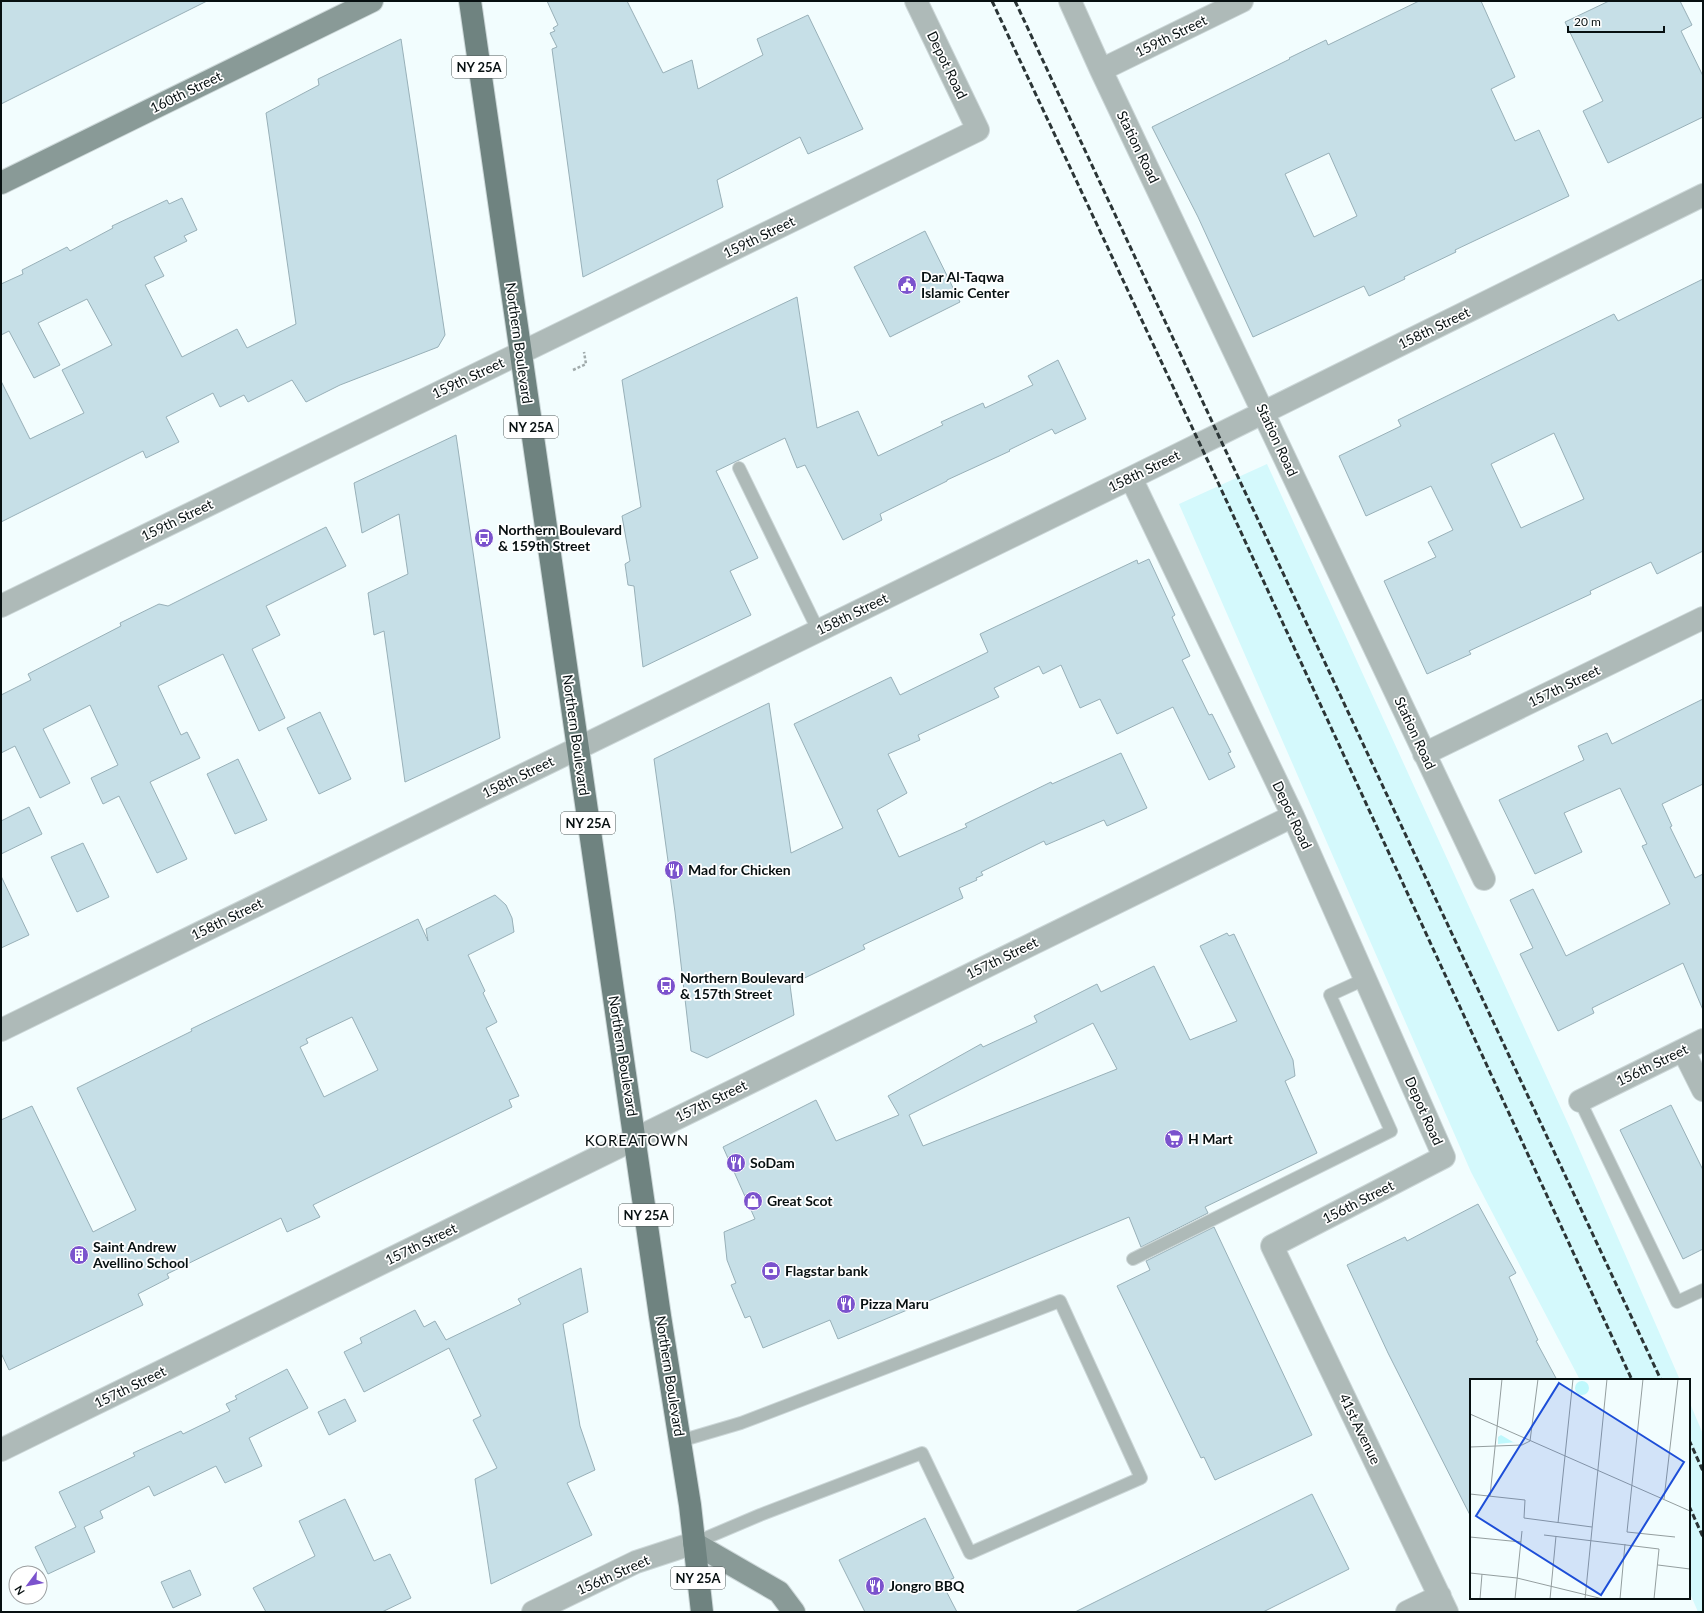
<svg xmlns="http://www.w3.org/2000/svg" width="1704" height="1613" font-family="Lato,sans-serif">
<rect width="100%" height="100%" fill="#f2fdfe"/>
<path fill="#d4f9fc" d="M1267 464 1570 1128 1680 1380H1580L1471 1172 1179 504Z
M1689 1401 1703 1434V1612H1698L1689 1591Z"/>
<path fill="#c6dfe7" stroke="#98b0b8" fill-rule="evenodd" d="M1 1H207L1 104Z
M547 1H627L663 73 692 60 698 89 763 55 757 39 808 15 863 129 808 154 800 137 717 180 723 207 583 277 552 49 557 47 550 33 555 31 553 28 558 25Z
M1419 1H1481L1515 77 1491 89 1515 141 1539 130 1569 196 1455 250 1456 252 1404 277 1405 279 1369 296 1364 286 1253 337 1198 217 1152 127 1290 59 1289 58 1326 40 1328 45ZM1329 153 1357 216 1314 237 1285 174Z
M1609 1H1680L1692 25 1681 31 1703 76V117L1608 163 1583 111 1603 101 1565 22Z
M401 39 445 335 438 347 340 385 306 402 292 380 248 402 244 395 220 407 213 393 166 417 179 442 146 458 143 451 1 522V381L30 439 84 413 62 370 112 345 87 299 38 323 60 365 34 378 9 331 1 335V284L23 274 22 270 67 247 70 251 113 228 112 226 167 200 169 204 182 198 197 230 184 236 187 241 154 257 164 276 145 285 182 357 237 329 247 348 296 324 266 113 319 85 318 79Z
M925 231 960 302 890 337 854 267Z
M1703 279V551L1657 574 1651 562 1590 591 1591 594 1469 651 1471 654 1427 674 1384 581 1436 557 1428 542 1453 530 1431 486 1366 516 1339 456 1401 426 1398 420 1614 314 1618 321ZM1554 433 1584 499 1521 528 1491 464Z
M797 297 817 428 858 411 878 456 943 425 941 422 983 403 985 408 1033 385 1028 376 1058 360 1086 419 1055 434 1052 429 1009 450 1010 451 947 480V481L880 514 882 520 843 540 805 465 797 468 785 438 716 471 758 558 730 571 751 615 643 667 634 586 628 585 625 564 630 561 622 516 641 507 622 380Z
M456 435 500 738 405 782 384 631 374 635 368 593 408 574 399 514 362 533 354 483Z
M326 527 346 566 266 606 280 635 252 649 285 718 259 731 223 654 158 686 181 735 187 732 200 758 150 782 187 859 157 873 119 796 103 804 91 778 118 765 90 705 43 729 70 783 40 798 15 746 1 753V695L31 680 28 674 121 626 120 623 159 604 168 606Z
M1149 559 1175 615 1172 617 1190 656 1182 660 1209 715 1212 714 1231 752 1228 753 1235 767 1209 780 1173 707 1117 734 1100 699 1080 708 1061 665 1043 674 1039 666 994 688 999 697 918 735 920 740 888 754 907 793 877 810 899 857 967 827 965 824 1051 782 1052 784 1121 753 1147 808 1107 826 1104 820 1046 845 1044 841 981 872 983 875 976 878 977 880 959 888 963 898 863 945 865 949 790 985 794 1015 707 1058 691 1051 675 912 654 759 769 703 791 853 843 828 794 724 891 677 900 695 988 652 980 634 1137 560 1138 564Z
M1703 699V784L1662 804 1672 826 1670 827 1695 878 1703 874V1010L1683 963 1592 1008 1594 1013 1558 1031 1520 954 1533 948 1510 900 1533 889 1566 956 1670 904 1642 846 1647 844 1620 788 1564 813 1582 852 1535 874 1499 800 1584 760 1578 746 1607 733 1612 744Z
M320 712 351 779 319 794 287 728Z
M238 759 267 820 235 834 207 774Z
M29 807 42 834 1 854V821Z
M83 843 109 897 77 912 51 857Z
M1 876 29 935 1 948Z
M495 895 506 905 512 918 514 932 468 955 485 991 483 993 497 1022 486 1028 519 1096 509 1100 512 1107 313 1205 320 1217 287 1232 281 1218 167 1274 169 1278 138 1294 143 1305 9 1370 1 1353V1120L32 1106 93 1232 136 1210 77 1088 192 1031 191 1029 418 919 428 941 426 929ZM352 1017 378 1070 324 1097 300 1047 308 1043 306 1039Z
M1227 933 1229 936 1234 934 1293 1060 1295 1076 1285 1081 1317 1153 1205 1207 1208 1213 1141 1247 1129 1217 838 1339 830 1320 763 1348 750 1316 745 1318 731 1285 736 1283 727 1260 724 1232 755 1219 723 1147 816 1100 836 1141 899 1115 888 1096 981 1044 983 1047 1037 1022 1034 1016 1097 984 1101 992 1154 966 1190 1040 1237 1021 1200 946ZM1093 1023 1117 1069 923 1146 909 1115Z
M1671 1105 1703 1170V1249L1683 1259 1620 1130Z
M1478 1204 1516 1273 1509 1277 1538 1340 1536 1341 1557 1380H1471V1517L1388 1353 1347 1265 1405 1237 1407 1241Z
M1214 1227 1312 1435 1215 1480 1204 1457 1201 1458 1117 1286 1150 1270 1146 1261Z
M581 1268 588 1312 563 1324 580 1426 595 1470 567 1483 592 1535 491 1584 475 1479 497 1468 473 1420 481 1416 449 1348 364 1392 344 1352 362 1343 360 1338 415 1310 424 1327 435 1321 446 1340 521 1304 518 1299Z
M287 1369 308 1408 249 1438 262 1466 225 1483 216 1466 154 1496 149 1486 100 1511 103 1518 84 1527 95 1552 48 1574 35 1547 76 1527 59 1492 135 1456 133 1453 181 1431 183 1434 230 1411 226 1404 237 1399 235 1396Z
M345 1399 356 1421 329 1435 318 1412Z
M1312 1494 1349 1569 1263 1612H1075Z
M345 1499 374 1561 390 1554 411 1598 382 1612H266L253 1588 315 1556 299 1521Z
M925 1518 954 1578 942 1583 957 1612H865L839 1560Z
M190 1570 201 1595 173 1608 161 1582Z"/>
<g fill="none" stroke-linecap="round" stroke-linejoin="round">
<defs>
<path id="lane" d="M739 468 818 630
M1580 1101 1677 1302 1703 1290
M1133 1259 1391 1131 1330 995 1365 979
M680 1441 741 1423 1060 1301 1141 1478 970 1553 922 1453 760 1515 694 1543"/>
<path id="street" d="M1070 1 1101 70 1484 879
M1101 70 1242 1
M1131 478 1293 816 1444 1157 1272 1246 1447 1612
M1 606C326 447 653 289 978 130L916 1
M1424 754 1703 618
M1 1030 1131 478 1703 195
M1683 1050 1703 1090
M1580 1101 1703 1040
M1 1450 1293 816
M533 1612 636 1562 694 1543
M1407 1612 1440 1596"/>
<path id="secondary" d="M1 183 372 1
M694 1543 779 1592 794 1612"/>
<path id="primary" d="M470 1 660 1316 690 1505 702 1612"/>
</defs>
<use href="#lane" stroke="#ccd7d8" stroke-width="14"/>
<use href="#street" stroke="#ccd7d8" stroke-width="24"/>
<use href="#secondary" stroke="#ccd7d8" stroke-width="24"/>
<use href="#primary" stroke="#ccd7d8" stroke-width="24"/>
<path stroke="#a0aaab" stroke-width="2.5" stroke-dasharray="3 2" stroke-linecap="butt" d="M573 370 586 364 584 352"/>
<use href="#lane" stroke="#aebab8" stroke-width="12"/>
<use href="#street" stroke="#aebab8" stroke-width="22"/>
<use href="#secondary" stroke="#899a97" stroke-width="22"/>
<use href="#primary" stroke="#6f8380" stroke-width="22"/>
<path stroke="#2b3536" stroke-width="3" stroke-dasharray="6 3" stroke-linecap="butt" d="M992 1 1221 489 1632 1380
M1015 1 1661 1380
M1689 1440 1703 1471
M1689 1506 1703 1537"/>
</g>
<defs>
<symbol id="civic-disc" viewBox="-11 -11 22 22"><circle r="9.5" fill="#7b53cd" stroke="#fff"/><path d="M-.6-6.5H3V-4.5H.6V-3L4-1V1h2V6H-6V1h2V-1L-.6-3ZM-1.2 2.5V6h2.4V2.5Z" fill="#fff"/></symbol>
<symbol id="bus-disc" viewBox="-11 -11 22 22"><circle r="9.5" fill="#7b53cd" stroke="#fff"/><path d="M-5-6H5V4H4V6H2V4H-2V6H-4V4H-5ZM-3.5-4V0h7V-4ZM-3.5 1.2v1.5H-2V1.2ZM2 1.2v1.5H3.5V1.2Z" fill="#fff"/></symbol>
<symbol id="restaurant-disc" viewBox="-11 -11 22 22"><circle r="9.5" fill="#7b53cd" stroke="#fff"/><path d="M-5-6h1v4h1v-4h1v4h1v-4h1v5L-1.5 .5V6h-2V.5L-5-1ZM5-6V6H3V1.5H1.5Q1.5-4 5-6Z" fill="#fff"/></symbol>
<symbol id="supermarket-disc" viewBox="-11 -11 22 22"><circle r="9.5" fill="#7b53cd" stroke="#fff"/><path d="M-6-5.5h2.5l.6 2H6L4.5 2H-2.5L-4.4-4H-6ZM-1.5 3.2a1.3 1.3 0 1 0 .1 0ZM3 3.2a1.3 1.3 0 1 0 .1 0Z" fill="#fff"/></symbol>
<symbol id="shop-disc" viewBox="-11 -11 22 22"><circle r="9.5" fill="#7b53cd" stroke="#fff"/><path d="M-5-2.5h2.3a2.7 3.5 0 0 1 5.4 0H5L5.5 6h-11ZM-1.5-2.5h3a1.5 2.3 0 0 0-3 0Z" fill="#fff"/></symbol>
<symbol id="building-disc" viewBox="-11 -11 22 22"><circle r="9.5" fill="#7b53cd" stroke="#fff"/><path d="M-4-6H4V6H1V3H-1V6H-4ZM-2.5-4.3h1.7v1.8h-1.7ZM.8-4.3h1.7v1.8H.8ZM-2.5-1h1.7V.8h-1.7ZM.8-1h1.7V.8H.8Z" fill="#fff"/></symbol>
<symbol id="bank-disc" viewBox="-11 -11 22 22"><circle r="9.5" fill="#7b53cd" stroke="#fff"/><path d="M-6-4H6V4H-6ZM0-2.3a2.3 2.3 0 1 0 0 4.6a2.3 2.3 0 1 0 0-4.6Z" fill="#fff"/></symbol>
</defs>
<g fill-rule="evenodd">
<use href="#civic-disc" x="896" y="274" width="22" height="22"/>
<use href="#bus-disc" x="473" y="527" width="22" height="22"/>
<use href="#restaurant-disc" x="663" y="859" width="22" height="22"/>
<use href="#bus-disc" x="655" y="975" width="22" height="22"/>
<use href="#supermarket-disc" x="1163" y="1128" width="22" height="22"/>
<use href="#restaurant-disc" x="725" y="1152" width="22" height="22"/>
<use href="#shop-disc" x="742" y="1190" width="22" height="22"/>
<use href="#building-disc" x="68" y="1244" width="22" height="22"/>
<use href="#bank-disc" x="760" y="1260" width="22" height="22"/>
<use href="#restaurant-disc" x="835" y="1293" width="22" height="22"/>
<use href="#restaurant-disc" x="864" y="1575" width="22" height="22"/>
</g>
<g text-anchor="middle" stroke-width="3.5" stroke-linejoin="round" paint-order="stroke">
<g fill="#fff" stroke="#515858" stroke-width="1">
<rect x="452" y="56" width="54" height="22" rx="3"/>
<rect x="504" y="416" width="54" height="22" rx="3"/>
<rect x="561" y="812" width="54" height="22" rx="3"/>
<rect x="619" y="1204" width="54" height="22" rx="3"/>
<rect x="671" y="1567" width="54" height="22" rx="3"/>
</g>
<g font-size="13" font-weight="bold" fill="#071011">
<text x="479" y="72">NY 25A</text>
<text x="531" y="432">NY 25A</text>
<text x="588" y="828">NY 25A</text>
<text x="646" y="1220">NY 25A</text>
<text x="698" y="1583">NY 25A</text>
</g>
<g font-size="14" fill="#071011" stroke="#fff">
<text transform="translate(1171 36) rotate(-26)" y="5">159th Street</text>
<text transform="translate(947 65) rotate(64)" y="5">Depot Road</text>
<text transform="translate(186 92) rotate(-26)" y="5">160th Street</text>
<text transform="translate(1138 147) rotate(64)" y="5">Station Road</text>
<text transform="translate(759 237) rotate(-26)" y="5">159th Street</text>
<text transform="translate(1434 328) rotate(-26)" y="5">158th Street</text>
<text transform="translate(519 343) rotate(82)" y="5">Northern Boulevard</text>
<text transform="translate(468 378) rotate(-25)" y="5">159th Street</text>
<text transform="translate(1277 440) rotate(65)" y="5">Station Road</text>
<text transform="translate(1144 471) rotate(-26)" y="5">158th Street</text>
<text transform="translate(177 520) rotate(-26)" y="5">159th Street</text>
<text transform="translate(852 614) rotate(-26)" y="5">158th Street</text>
<text transform="translate(1564 686) rotate(-26)" y="5">157th Street</text>
<text transform="translate(1415 733) rotate(65)" y="5">Station Road</text>
<text transform="translate(576 735) rotate(82)" y="5">Northern Boulevard</text>
<text transform="translate(518 777) rotate(-26)" y="5">158th Street</text>
<text transform="translate(1292 815) rotate(65)" y="5">Depot Road</text>
<text transform="translate(227 919) rotate(-26)" y="5">158th Street</text>
<text transform="translate(1002 958) rotate(-26)" y="5">157th Street</text>
<text transform="translate(623 1056) rotate(81)" y="5">Northern Boulevard</text>
<text transform="translate(1652 1065) rotate(-26)" y="5">156th Street</text>
<text transform="translate(711 1101) rotate(-26)" y="5">157th Street</text>
<text transform="translate(1424 1111) rotate(66)" y="5">Depot Road</text>
<text transform="translate(1358 1202) rotate(-27)" y="5">156th Street</text>
<text transform="translate(421 1244) rotate(-26)" y="5">157th Street</text>
<text transform="translate(670 1376) rotate(81)" y="5">Northern Boulevard</text>
<text transform="translate(130 1387) rotate(-26)" y="5">157th Street</text>
<text transform="translate(1360 1429) rotate(64)" y="5">41st Avenue</text>
<text transform="translate(613 1575) rotate(-24)" y="5">156th Street</text>
</g>
<g font-size="14" font-weight="bold" fill="#071011" stroke="#fff" text-anchor="start">
<text x="921" y="282">Dar Al-Taqwa<tspan x="921" dy="16">Islamic Center</tspan></text>
<text x="498" y="535">Northern Boulevard<tspan x="498" dy="16">&amp; 159th Street</tspan></text>
<text x="688" y="875">Mad for Chicken</text>
<text x="680" y="983">Northern Boulevard<tspan x="680" dy="16">&amp; 157th Street</tspan></text>
<text x="1188" y="1144">H Mart</text>
<text x="750" y="1168">SoDam</text>
<text x="767" y="1206">Great Scot</text>
<text x="93" y="1252">Saint Andrew<tspan x="93" dy="16">Avellino School</tspan></text>
<text x="785" y="1276">Flagstar bank</text>
<text x="860" y="1309">Pizza Maru</text>
<text x="889" y="1591">Jongro BBQ</text>
</g>
<g font-size="15" letter-spacing="1" fill="#071011" stroke="#fff">
<text x="637" y="1146">KOREATOWN</text>
</g>
</g>
<g transform="translate(1470 1379)">
<rect width="220" height="220" fill="#f2fdfe"/>
<path d="M105 9a7 7 0 1 1 14 0a7 7 0 1 1-14 0ZM31 56 43 63H46L28 65V58Z" fill="#bff8fc"/>
<path fill="none" stroke="#949e9f" stroke-width="1" d="M173 0 157 153 205 158M0 35 220 132M0 68 52 66 60 62 68 0M0 115 55 121 54 139 122 148M20 117 32 0M194 120 208 0M88 144 103 0M74 156 189 170 184 220M0 158 51 163M188 186 220 190M0 194 47 199 133 220M10 220 12 195M45 220 52 152M80 220 86 157M115 220 137 0M150 220 155 165"/>
<path fill="#1d4ed8" fill-opacity="0.15" stroke="#1d4ed8" stroke-width="2" d="M89 4 214 83 131 216 6 137Z"/>
<rect width="220" height="220" fill="none" stroke="#071011" stroke-width="2"/>
</g>
<rect width="1704" height="1613" fill="none" stroke="#071011" stroke-width="4"/>
<g transform="translate(28 1585) rotate(238)"><circle r="19" fill="#ffffff" stroke="#9c9fa0"/>
<path d="M0-3L7 15L0 10L-7 15Z" fill="#7b53cd"/>
<text y="-6" font-size="11" font-weight="bold" text-anchor="middle" fill="#071011">N</text>
</g>
<path d="M1568 26v6h96v-6" fill="none" stroke="#071011" stroke-width="2"/>
<text x="1574" y="26" font-size="12" fill="#071011" stroke="#ffffff" stroke-width="3" paint-order="stroke">20 m</text>
</svg>
